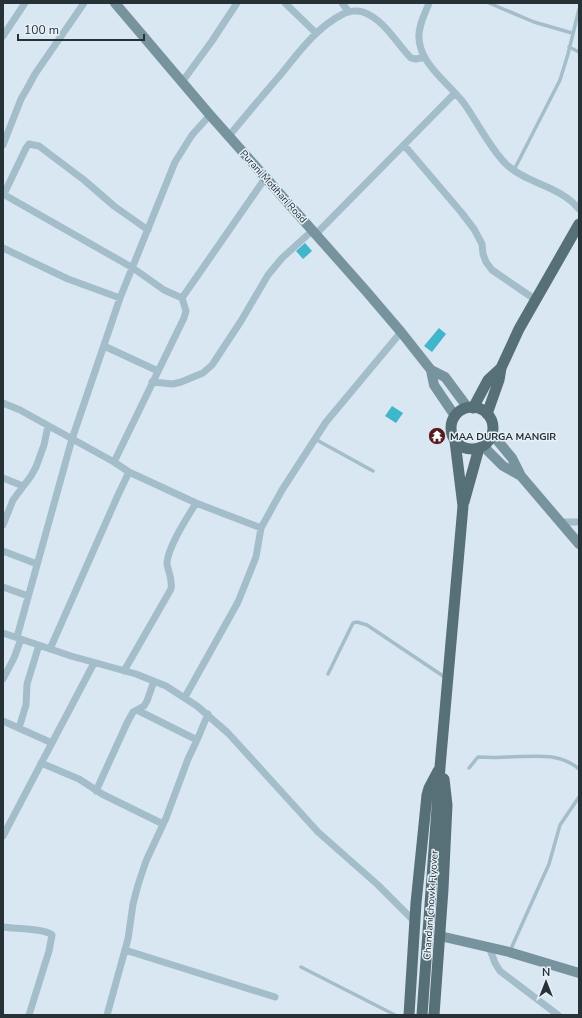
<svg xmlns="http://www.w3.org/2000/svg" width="582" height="1018" font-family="'Nunito Sans',sans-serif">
<rect width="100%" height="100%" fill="#d9e7f2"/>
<path fill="#3fb6c9" d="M305 243 312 251 303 259 296 251Z
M439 328 446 334 432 352 424 346Z
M392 406 403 413 396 423 385 416Z"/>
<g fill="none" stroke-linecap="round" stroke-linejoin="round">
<path stroke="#a4bdca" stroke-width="3.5" d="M489 3 534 22 572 33
M569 47 579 52
M514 170 560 80 568 54 579 9
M315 439 373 471
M328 674 351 627 353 623 357 622 367 625 446 678
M469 768 478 757C487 757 497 758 506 757 532 757 558 751 579 769
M510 951 549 864 560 825 579 797
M301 967 395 1015"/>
<path stroke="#a4bdca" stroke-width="7" d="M285 3 316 33
M342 3 349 12
M429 3C425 14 418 26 419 38 419 44 422 53 425 58 435 75 451 87 463 102 477 121 490 149 507 165 528 184 560 186 579 209
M3 36 25 3
M182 82 212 41 237 3
M229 136C246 115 264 94 282 73 299 52 317 27 343 14 348 11 357 10 363 12 385 20 396 43 411 58L416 59 425 57
M3 145 21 99 28 87 35 74 84 3
M404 145 461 212 474 229 482 244 483 254 486 262 492 270 536 300
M3 194 133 268 164 290 182 298 186 311 184 318 114 462
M4 194 26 148 29 144 39 146 84 180 114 206 148 230
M316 234 455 93
M3 248 68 279 120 298
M182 298 266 177
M104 346 158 371
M152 382 173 384 181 382 203 373 212 365 241 321 268 275 282 258 313 230
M3 403 20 410 114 462 129 472 196 503 261 528
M3 478 23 486
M561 522H579
M3 525 13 500 31 476 36 467 44 445 48 426
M3 551 37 564
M3 587 28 596
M3 633 71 656 136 674 166 686 197 706 228 733 318 832 378 885 415 922
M17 637 72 439 120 298 175 162 192 135 210 115
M50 649 118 495 129 472
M124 671 171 589C173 577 167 571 167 562 169 545 187 518 196 503
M3 679 14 658 21 639
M185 697 238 602 256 557 261 528 282 490 326 422 401 332
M137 710 197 740
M3 721 52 743
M19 728 26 705 27 684 39 645
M41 763 79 779 102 794 163 824
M96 791 127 723 133 712 144 706 147 701 154 681
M3 836 94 663
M3 927C15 929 44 928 52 935L49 951 29 1015
M489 947 495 963 500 971 558 1015
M125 950 275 997
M107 1015 128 939 133 904 138 885 146 861 166 818 188 759 197 740 208 714"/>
<path stroke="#76939e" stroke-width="10" d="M115 3 210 115 366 291 401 332 431 370 445 377 468 408
M431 370 434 385 455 416
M492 434 512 458 521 476 579 544
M483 446 503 466 521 476
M440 936 509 952 579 973"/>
<path stroke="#577078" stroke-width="11" d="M451 428a21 21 0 1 1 42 0a21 21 0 1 1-42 0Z
M473 408 488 380 501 368
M487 414 499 380 501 368 519 329 579 224
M464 502 479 448
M409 1015 416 903 427 795 429 788 438 771
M422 1015 440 767 463 506 455 441
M434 1015 443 889 447 805 444 779"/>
</g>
<defs>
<symbol id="temple-disc" viewBox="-11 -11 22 22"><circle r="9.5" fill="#571b1d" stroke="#e5f0f9"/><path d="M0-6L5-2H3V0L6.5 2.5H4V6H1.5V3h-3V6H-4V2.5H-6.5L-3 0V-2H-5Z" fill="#fff"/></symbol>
</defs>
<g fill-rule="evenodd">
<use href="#temple-disc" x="427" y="426" width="20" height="20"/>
</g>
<g text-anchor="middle" stroke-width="3" stroke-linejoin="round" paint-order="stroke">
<g font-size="10" fill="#263235" stroke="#e5f0f9">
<text transform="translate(274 186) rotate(48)" y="4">Purani Motihari Road</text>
<text transform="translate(430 905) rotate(-86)" y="4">Chandani chowk Flyover</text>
</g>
<g font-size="10" font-weight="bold" fill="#263235" stroke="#e5f0f9" text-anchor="start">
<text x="450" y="440">MAA DURGA MANGIR</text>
</g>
</g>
<rect width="582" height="1018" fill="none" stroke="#263235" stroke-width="8"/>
<g transform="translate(546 982)" stroke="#e5f0f9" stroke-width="3" paint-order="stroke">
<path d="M0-3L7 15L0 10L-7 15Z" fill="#263235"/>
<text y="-6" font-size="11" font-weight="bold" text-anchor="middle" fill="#263235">N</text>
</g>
<path d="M18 34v6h126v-6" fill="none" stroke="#263235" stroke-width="2"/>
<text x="24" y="34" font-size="12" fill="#263235" stroke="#e5f0f9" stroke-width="3" paint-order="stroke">100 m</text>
</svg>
